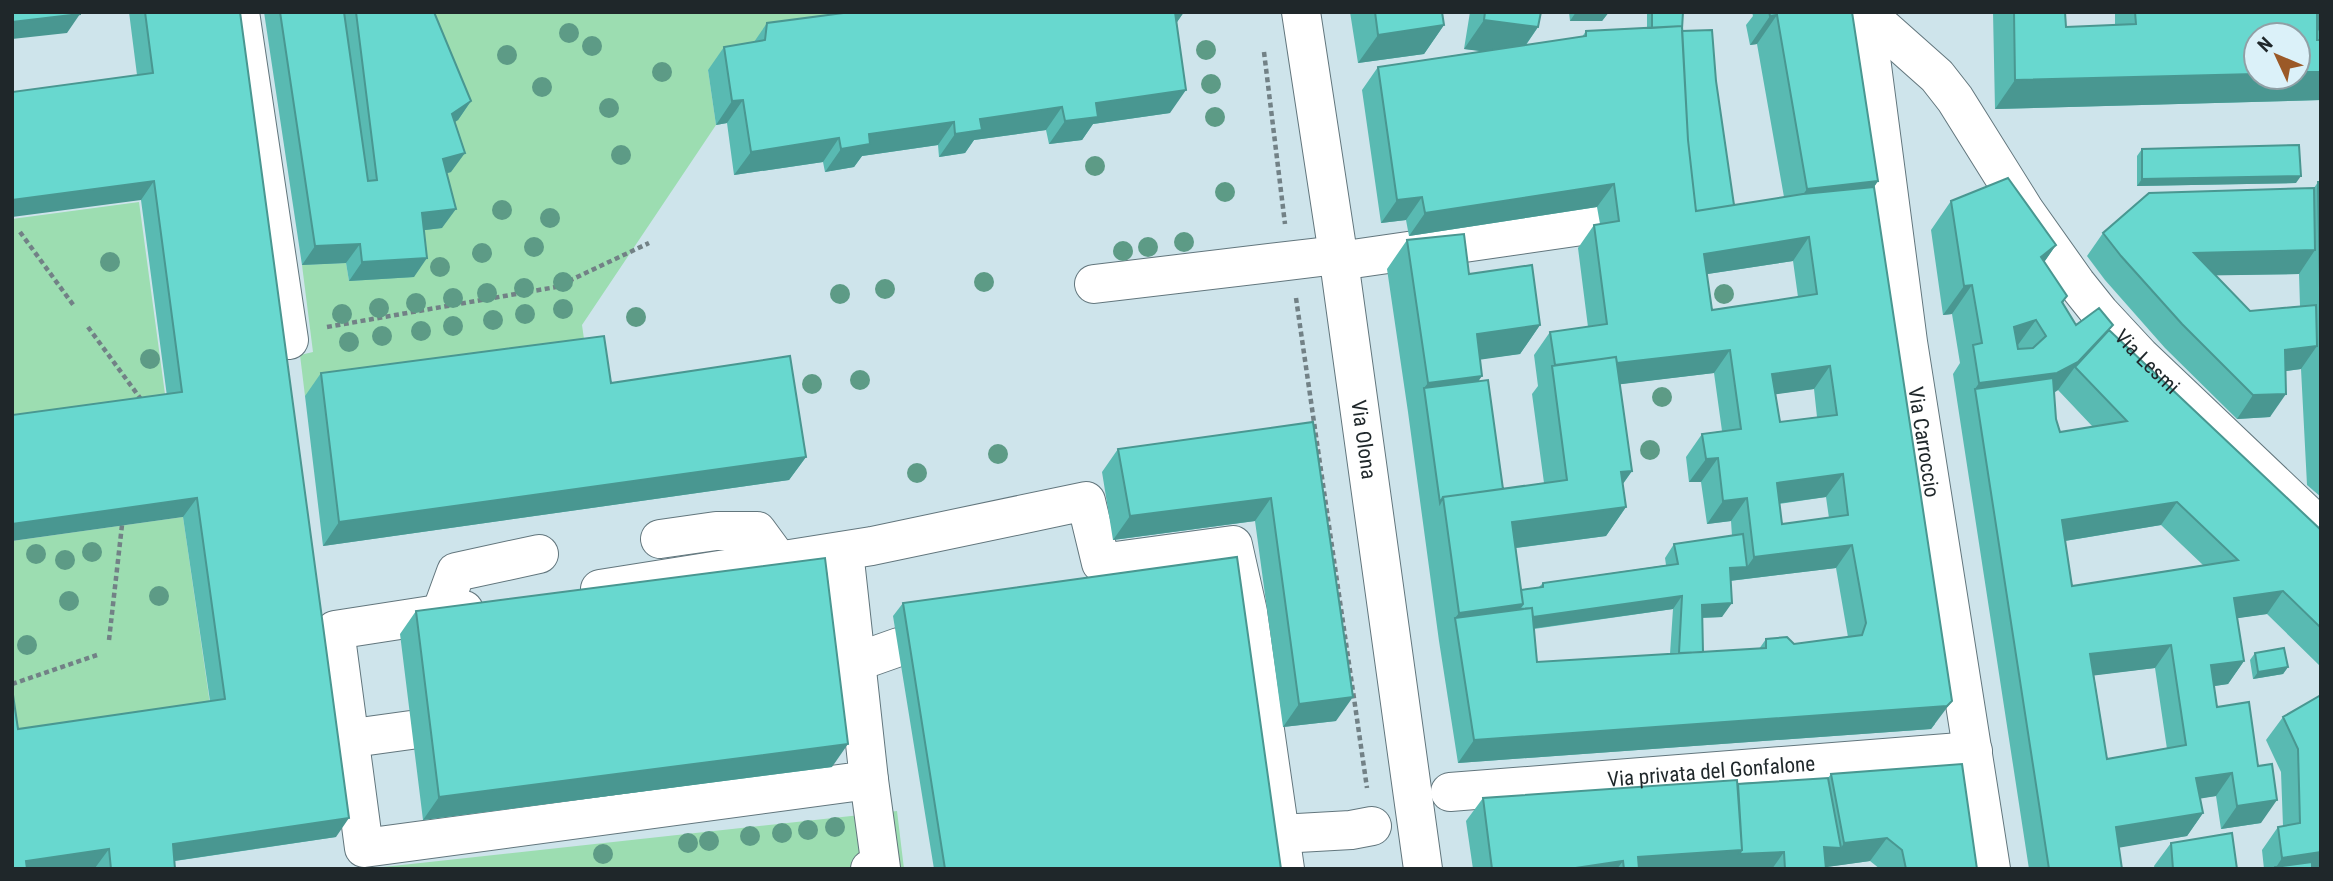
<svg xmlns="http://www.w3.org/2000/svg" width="2333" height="881" font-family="'Roboto Condensed',sans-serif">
<rect width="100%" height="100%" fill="#cee4eb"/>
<path fill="#9cddb1" d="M411 12H872L708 70 716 125 582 325 587 360 305 396 300 355 313 352 302 265 346 263 349 281 414 276Z
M139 202 167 409 12 430V219Z
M183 517 212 718 12 747V541Z
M897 811 904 869H365Z"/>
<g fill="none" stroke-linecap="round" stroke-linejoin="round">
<defs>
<g id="minor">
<path d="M240 12 289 340"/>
<path id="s1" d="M1301 12 1339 261 1423 869"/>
<path id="s2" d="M1865 12 1908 342 1991 869"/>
<path id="s3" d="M1865 12 1937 76 1955 99 2025 211 2076 283 2100 313 2140 356 2321 528"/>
<path d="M1339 261 1644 217"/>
<path d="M1094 284 1337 255"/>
<path d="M660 539 716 531H757L779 561"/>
<path d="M600 589 872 546 1086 501 1101 563 1233 545 1248 612 1285 869"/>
<path d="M464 610 335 630 364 848 869 780 844 551"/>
<path d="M441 613 456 572 539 554"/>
<path d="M831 671 899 647"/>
<path d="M324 742 411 730"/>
<path d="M869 780 881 868 870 869"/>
<path id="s4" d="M1450 792 1973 751"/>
<path d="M1280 834 1351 830 1372 826"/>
</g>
</defs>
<use href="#minor" stroke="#62767d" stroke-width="40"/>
<path stroke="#728186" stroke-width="4.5" stroke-dasharray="5 3.5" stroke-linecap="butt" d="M1264 52 1285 224
M20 232 74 306
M1296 298 1367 788
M88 327 143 402
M327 327 556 287 649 243
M109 640 122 525
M12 684 97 655"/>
<use href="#minor" stroke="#fff" stroke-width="38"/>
</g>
<g fill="#5d9b86">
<circle cx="569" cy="33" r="10"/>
<circle cx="592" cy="46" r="10"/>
<circle cx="1206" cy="50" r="10"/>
<circle cx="507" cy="55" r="10"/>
<circle cx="662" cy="72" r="10"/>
<circle cx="1211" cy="84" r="10"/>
<circle cx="542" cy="87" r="10"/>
<circle cx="609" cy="108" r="10"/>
<circle cx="1215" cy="117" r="10"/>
<circle cx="621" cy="155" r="10"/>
<circle cx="1095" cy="166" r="10"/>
<circle cx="1225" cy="192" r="10"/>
<circle cx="502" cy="210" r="10"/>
<circle cx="550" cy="218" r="10"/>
<circle cx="1184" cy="242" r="10"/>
<circle cx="534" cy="247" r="10"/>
<circle cx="1148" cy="247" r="10"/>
<circle cx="1123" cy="251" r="10"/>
<circle cx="482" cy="253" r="10"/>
<circle cx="110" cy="262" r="10"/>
<circle cx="440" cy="267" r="10"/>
<circle cx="563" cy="282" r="10"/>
<circle cx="984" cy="282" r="10"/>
<circle cx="524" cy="288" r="10"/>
<circle cx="885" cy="289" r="10"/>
<circle cx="487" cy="293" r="10"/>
<circle cx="840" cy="294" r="10"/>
<circle cx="1724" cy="294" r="10"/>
<circle cx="453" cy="298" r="10"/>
<circle cx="416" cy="303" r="10"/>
<circle cx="379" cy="308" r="10"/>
<circle cx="563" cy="309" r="10"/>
<circle cx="342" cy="314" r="10"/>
<circle cx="525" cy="314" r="10"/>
<circle cx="636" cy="317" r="10"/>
<circle cx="493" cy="320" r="10"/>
<circle cx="453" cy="326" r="10"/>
<circle cx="421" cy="331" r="10"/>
<circle cx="382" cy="336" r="10"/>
<circle cx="349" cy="342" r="10"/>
<circle cx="150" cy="359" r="10"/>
<circle cx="860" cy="380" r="10"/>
<circle cx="812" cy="384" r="10"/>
<circle cx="1662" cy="397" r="10"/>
<circle cx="1650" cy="450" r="10"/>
<circle cx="998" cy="454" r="10"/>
<circle cx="917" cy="473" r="10"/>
<circle cx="92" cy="552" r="10"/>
<circle cx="36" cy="554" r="10"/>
<circle cx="65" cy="560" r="10"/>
<circle cx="159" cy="596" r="10"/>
<circle cx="69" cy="601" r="10"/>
<circle cx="27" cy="645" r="10"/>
<circle cx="835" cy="827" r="10"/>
<circle cx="808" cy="830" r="10"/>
<circle cx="782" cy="833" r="10"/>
<circle cx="750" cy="836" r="10"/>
<circle cx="709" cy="841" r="10"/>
<circle cx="688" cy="843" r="10"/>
<circle cx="603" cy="854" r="10"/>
</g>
<path fill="#59bab2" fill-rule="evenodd" d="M129 12H240L336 837 175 861V869H12L18 729 210 701 183 517 141 200 137 75Z
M264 12H434L471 101 458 120 454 122 451 172 447 173 442 228 424 230 414 277 349 281 346 263 302 265Z
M1184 12 1177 22 1170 113 1093 124 1082 140 1049 144 1046 130 974 140 965 153 939 157 938 145 862 156 854 167 825 172 823 162 734 175 727 123 716 125 708 70 724 47 754 42 767 23Z
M1350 12H1442L1444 25 1424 54 1358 63Z
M1470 12H1541L1538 27 1526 45 1582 37 1586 31 1647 28V12H1683L1682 31 1716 81 1734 205 1784 197 1757 44 1750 45 1746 25 1753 16 1752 12H1852L1878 181 1874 187 1935 724 1931 729 1458 763 1439 641 1408 412 1387 269 1407 240 1469 274 1540 325 1520 354 1480 359 1479 381 1503 489 1544 483 1532 394 1538 386 1534 355 1550 332 1588 327 1578 248 1594 225 1600 224 1597 207 1409 236 1406 220 1381 223 1362 90 1378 67 1483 51 1464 49ZM1793 261 1798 297 1712 310 1707 274ZM1714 373 1722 431 1702 434 1686 457 1689 482H1701L1707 524 1731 521 1732 536 1674 544 1665 558 1666 565 1543 583 1539 587 1521 590 1516 548 1606 536 1626 507 1623 484 1632 471 1620 384ZM1814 389 1817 417 1780 422 1775 394ZM1826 497 1829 518 1782 524 1779 504ZM1836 568 1848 637 1794 644 1766 639 1759 649 1703 652V618L1722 617 1730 581ZM1673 609 1670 654 1537 662 1534 629Z
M1569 12H1609L1602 21H1570Z
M1993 12H2065L2066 27 2115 25V12H2321V100L1995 109Z
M2142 149 2296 183 2137 186V156Z
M2318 182H2321V497L2307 485 2301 369 2286 371 2270 417 2237 419 2165 348 2105 280 2087 256 2103 233 2314 188ZM2299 274 2300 306 2250 311 2215 275Z
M1951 201 2056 245 2044 262 2067 296 2063 303 2076 325 2109 330 2321 530V667L2267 614 2237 618 2244 661 2228 684 2214 686 2217 707 2261 823 2221 829 2216 796 2200 798 2203 813 2187 836 2119 847 2122 869H2029L1953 374 1960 363 1952 314 1943 315 1931 230ZM2058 390 2093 427 2060 432 2056 419 2054 393ZM2161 525 2203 565 2072 586 2065 541ZM2155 668 2167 749 2107 759 2094 675Z
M321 373 611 383 806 457 789 480 323 546 305 396Z
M1313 422 1336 721 1283 727 1255 521 1113 540 1102 472 1118 449Z
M903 603 1281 869H934L893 616Z
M416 611 832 767 423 820 400 634Z
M2255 653 2288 667 2283 674 2253 679 2250 660Z
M2321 695V869H2264L2262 850 2278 827 2283 826 2281 772 2266 740 2283 717Z
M1831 774 1977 869H1880L1870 861 1826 867V869H1473L1466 821 1483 798 1828 778Z
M2171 843 2237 869H2155L2154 866Z"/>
<path fill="#499791" d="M1173 12H1184L1170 32Z
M1576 12H1609L1602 21H1570Z
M2316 12H2321V27L2311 41Z
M80 14 67 33 12 39V22Z
M1777 15 1757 44 1750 45 1770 16Z
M1484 20 1538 27 1518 56 1464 49Z
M1444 25 1424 54 1358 63 1378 35Z
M2298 72H2321V100L1995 109 2015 80 2256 74V77H2298Z
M1186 90 1170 113 1093 124 1082 140 1049 144 1065 121 1096 103Z
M743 100 727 123 716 125 732 101Z
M471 101 458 120 438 133 452 114Z
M1062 107 1046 130 974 140 965 153 939 157 955 134 980 119Z
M954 122 938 145 862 156 854 167 825 172 841 149 869 134Z
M839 138 823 162 734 175 751 152Z
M465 153 451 172 430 178 443 159Z
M2301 176 2296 183 2137 186 2142 179Z
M154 181 141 200 12 217V200Z
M1878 181 1858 210 1787 217 1807 189Z
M1614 184 1597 207 1409 236 1425 213Z
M1422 197 1406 220 1381 223 1397 200Z
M456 209 442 228 409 232 422 213Z
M1809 237 1793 261 1688 277 1704 254Z
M360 244 346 263 302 265 315 246Z
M2056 245 2036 274 2041 257Z
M2315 250 2299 274 2177 276 2194 253Z
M427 258 414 277 349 281 362 262Z
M1972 285 1952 314 1943 315 1964 286Z
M2036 320 2015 349 2014 327Z
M1540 325 1520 354 1457 363 1477 334Z
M2113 325 2093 353 2075 367 2058 390 2037 402 1975 389 1979 383Z
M2317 346 2301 369 2269 373 2285 350Z
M1730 350 1714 373 1556 392V370Z
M1830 366 1814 389 1756 397 1772 374Z
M1482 376 1462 404 1424 388 1428 383Z
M2286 394 2270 417 2237 419 2253 395Z
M806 457 789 480 323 546 339 522Z
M1718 458 1701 482H1689L1706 459Z
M1632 471 1611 500 1621 472Z
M1843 474 1826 497 1760 506 1777 483Z
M197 498 183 517 12 541V524Z
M1271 498 1255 521 1113 540 1130 516Z
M1747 498 1731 521 1707 524 1723 501Z
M2177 502 2161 525 2046 544 2062 520Z
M1626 507 1606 536 1492 551 1512 522Z
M1852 545 1836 568 1720 582 1730 568 1747 567 1754 557Z
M2283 591 2267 614 2218 621 2234 598Z
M1682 596 1673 609 1458 639 1455 618 1459 613 1523 604Z
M1732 603 1722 617 1693 618 1702 605Z
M2171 645 2155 668 2074 678 2090 654Z
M2244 661 2228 684 2195 689 2211 665Z
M2288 667 2283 674 2253 679 2258 672Z
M1353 697 1336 721 1283 727 1299 704Z
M1952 701 1931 729 1458 763 1474 740Z
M848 744 832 767 423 820 439 797Z
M2232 773 2216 796 2180 802 2196 778Z
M2277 800 2261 823 2221 829 2237 806Z
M2203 813 2187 836 2100 851 2116 827Z
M349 818 336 837 160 863 173 844Z
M1887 838 1870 861 1827 867 1811 866 1824 847 1841 848 1844 843Z
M109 849 95 868 21 869 26 861Z
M1742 850 1729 869H1629L1638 857Z
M1784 852 1772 869H1729L1739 854Z
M2321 852V869H2275L2282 858Z
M1623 861 1617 869H1569Z"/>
<path fill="#68d8cf" stroke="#499791" stroke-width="2" fill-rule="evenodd" d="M12 12H80V14L12 22Z
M145 12H240L349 818 173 844 175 869H111L109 849 26 861 27 869H12V688L18 729 225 699 197 498 12 524V415L182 392 154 181 12 200V92L153 73Z
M280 12H344L368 181 377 180 356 12H434L471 101 452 114 465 153 443 159 456 209 422 213 427 258 362 262 360 244 315 246Z
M851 12H1175L1186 90 1096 103 1098 117 1065 121 1062 107 980 119 982 130 955 134 954 122 869 134 870 144 841 149 839 138 751 152 743 100 732 101 724 47 765 40 767 23Z
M1375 12H1442L1444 25 1378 35Z
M1485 12H1541L1538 27 1484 20Z
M1652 12H1683L1682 29V26L1652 28Z
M1769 12H1852L1878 181 1807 189 1777 15 1770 16Z
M2014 12H2065L2066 27 2136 24 2135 12H2317V40H2321V72H2298V35H2256V74L2015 80Z
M1682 26 1688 140 1696 211 1803 194 1874 187 1952 701 1947 706 1474 740 1455 618 1532 608 1537 662 1766 648V639L1787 637 1794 644 1862 635 1866 623 1852 545 1754 557 1747 498 1723 501 1718 458 1706 459 1702 434 1741 429 1730 350 1617 363 1616 357 1555 365 1550 332 1607 324 1594 225 1619 221 1614 184 1425 213 1422 197 1397 200 1378 67 1586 36V31ZM1809 237 1817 294 1712 310 1704 254ZM1830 366 1837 415 1780 422 1772 374ZM1843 474 1848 515 1782 524 1777 483Z
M1712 30 1716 81 1734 205 1696 211 1688 140 1682 31Z
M2299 145 2301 176 2142 179V149Z
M2008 178 2056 245 2041 257 2067 296 2062 302 2076 325 2099 308 2113 325 2078 362 2057 373 1979 383 1973 345 1982 343 1972 285 1964 286 1951 201ZM2036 320 2046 336 2033 348 2018 349 2014 327Z
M2318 182H2321V340Z
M2314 188 2315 250 2194 253 2250 311 2316 305 2317 346 2285 350 2286 394 2253 395 2182 324 2121 256 2103 233 2149 193Z
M1464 234 1469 274 1532 265 1540 325 1477 334 1482 376 1428 383 1407 240Z
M2109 330 2321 530V628L2283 591 2234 598 2244 661 2211 665 2217 707 2249 702 2258 766 2272 764 2277 800 2237 806 2232 773 2196 778 2203 813 2116 827 2122 869H2049L1975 389 2053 378 2056 419 2060 432 2127 421 2075 367ZM2177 502 2238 560 2072 586 2062 520ZM2171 645 2186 745 2107 759 2090 654Z
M604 336 611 383 790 356 806 457 339 522 321 373Z
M1616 357 1632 471 1621 472 1626 507 1512 522 1523 604 1459 613 1443 497 1567 480 1552 366Z
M1488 380 1503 489 1443 497 1440 503 1424 388Z
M1313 422 1353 697 1299 704 1271 498 1130 516 1118 449Z
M1743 534 1747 567 1730 568 1732 603 1702 605 1703 652 1679 653 1682 596 1533 617 1532 608 1519 609 1523 604 1521 590 1543 587V583L1678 564 1674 544Z
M1237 557 1281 869H945L903 603Z
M825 558 848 744 439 797 416 611Z
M2284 648 2288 667 2258 672 2255 653Z
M2321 695V852L2282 858 2278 827 2300 823 2298 749 2283 717Z
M1962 764 1977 869H1906L1902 850 1887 838 1844 843 1831 774Z
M1828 778 1841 848 1824 847 1826 869H1785L1784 852 1739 854 1742 850 1738 784Z
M1737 780 1742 850 1638 857 1639 869H1624L1623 861 1569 869H1492L1483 798Z
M2232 833 2237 869H2173L2171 843Z
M2312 862V869H2275V867Z"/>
<g text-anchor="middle" stroke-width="5" stroke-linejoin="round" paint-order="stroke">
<g font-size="21" fill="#1f272a" stroke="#dbf1f9">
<text dy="7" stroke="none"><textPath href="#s3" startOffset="452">Via Lesmi</textPath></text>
<text dy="7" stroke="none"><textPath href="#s1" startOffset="432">Via Olona</textPath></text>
<text dy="7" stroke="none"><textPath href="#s2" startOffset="434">Via Carroccio</textPath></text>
<text dy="7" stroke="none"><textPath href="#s4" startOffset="262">Via privata del Gonfalone</textPath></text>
</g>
</g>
<rect width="2333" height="881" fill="none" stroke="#1f272a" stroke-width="28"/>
<g transform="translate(2277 56) rotate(314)"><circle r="33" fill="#dbf1f9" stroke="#90a0a6" stroke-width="2"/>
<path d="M0-5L12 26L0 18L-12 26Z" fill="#9b5927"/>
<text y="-10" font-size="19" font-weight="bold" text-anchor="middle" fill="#1f272a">N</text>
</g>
</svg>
